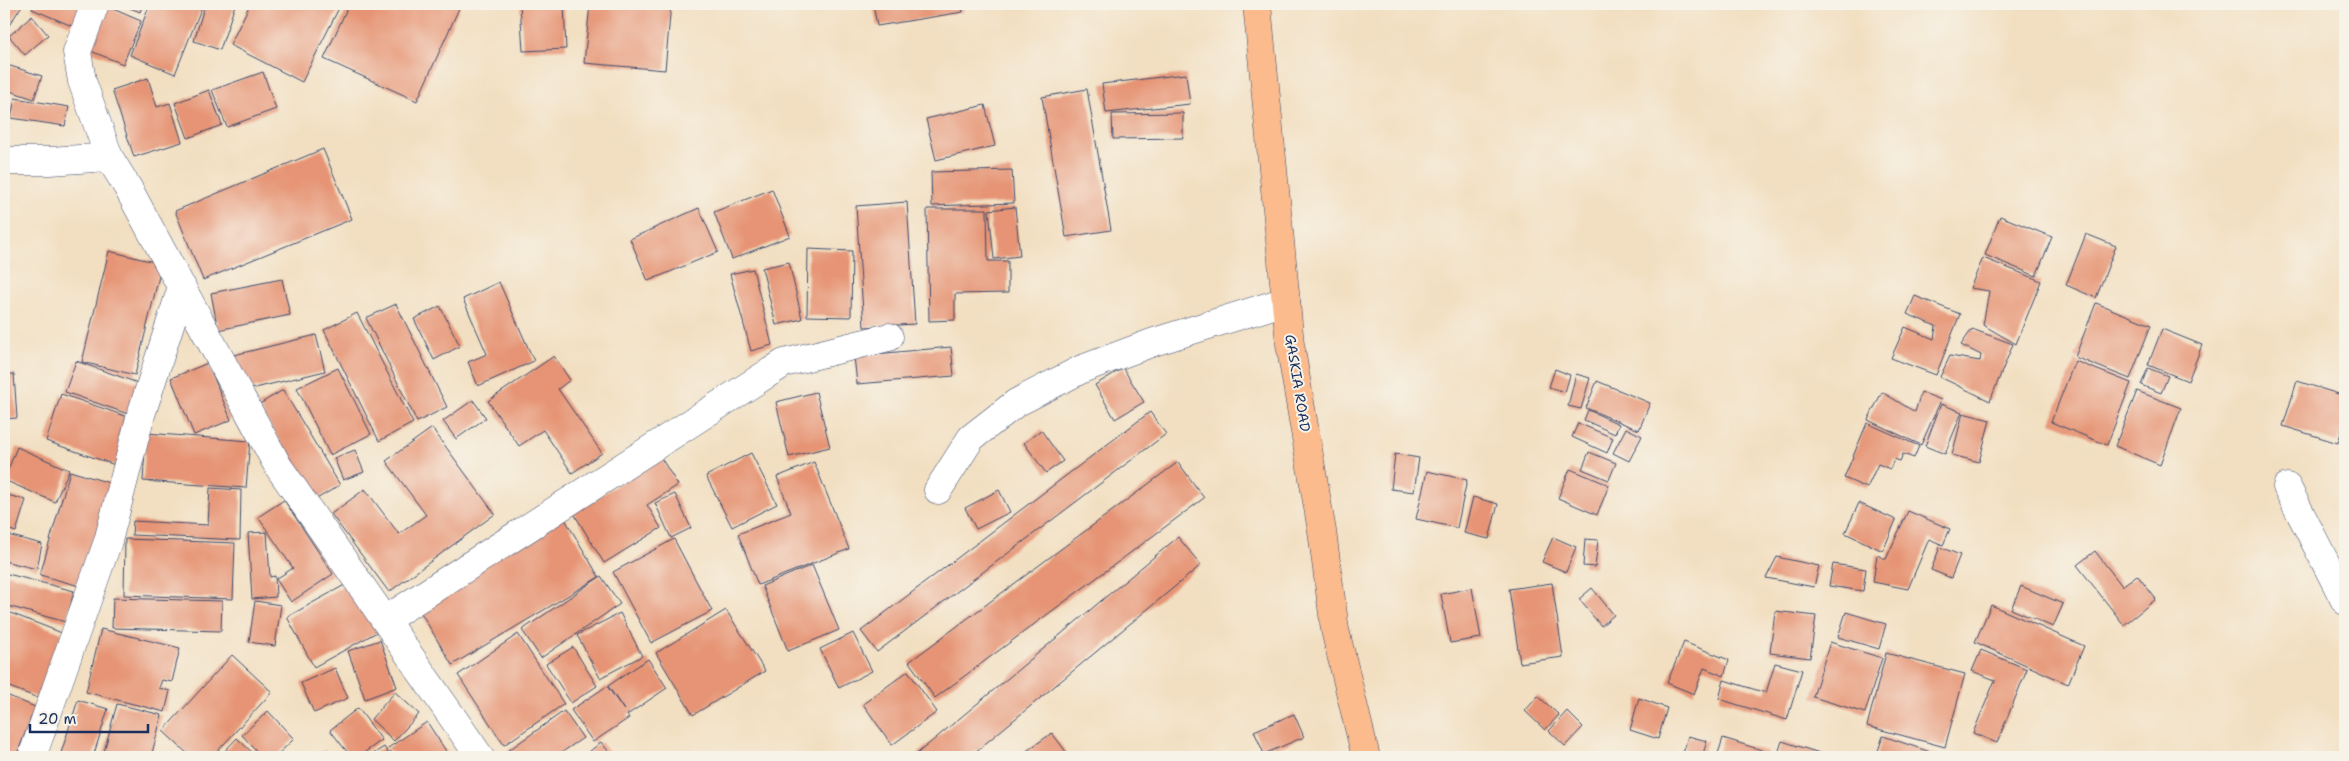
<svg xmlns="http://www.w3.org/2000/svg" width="2349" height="761" font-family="'Shantell Sans',sans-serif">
<rect width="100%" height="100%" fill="#f7f3e8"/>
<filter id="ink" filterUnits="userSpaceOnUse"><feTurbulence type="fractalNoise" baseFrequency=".02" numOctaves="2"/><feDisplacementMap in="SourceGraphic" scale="10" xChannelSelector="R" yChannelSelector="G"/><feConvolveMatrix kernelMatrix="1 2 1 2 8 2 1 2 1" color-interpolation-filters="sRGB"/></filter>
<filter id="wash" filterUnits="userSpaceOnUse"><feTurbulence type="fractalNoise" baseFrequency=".0096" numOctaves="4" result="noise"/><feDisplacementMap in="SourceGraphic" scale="20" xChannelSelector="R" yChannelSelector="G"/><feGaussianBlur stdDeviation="1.12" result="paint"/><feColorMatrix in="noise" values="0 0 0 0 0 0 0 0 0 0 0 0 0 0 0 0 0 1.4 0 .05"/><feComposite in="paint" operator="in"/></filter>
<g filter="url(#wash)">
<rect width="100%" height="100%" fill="#f2dfc1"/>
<g id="blocks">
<path fill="#e69475" d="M4 4H23L4 33Z
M34 4H89L79 29 32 9Z
M120 4H143L140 12Z
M150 4H203L175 74 130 55Z
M205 4 235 5 220 50 194 41Z
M250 4H341L302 82 230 45Z
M349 4H461L417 101 324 59Z
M520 4H564L566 49 523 51Z
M590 4H671L665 70 584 63Z
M873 4H961L963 12 877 26Z
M106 6 141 21 123 64 88 50Z
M32 16 48 35 25 55 9 36Z
M4 64 42 76 34 99 4 89Z
M263 72 276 109 227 127 212 90Z
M1186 74 1190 104 1106 113 1102 84Z
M148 78 157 107 170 103 182 142 134 157 112 90Z
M1087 89 1111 230 1066 237 1042 97Z
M209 90 222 125 188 138 175 103Z
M15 98 69 107 65 126 11 118Z
M985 105 995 146 936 160 926 119Z
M1183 113V138L1113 139 1112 114Z
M323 149 352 219 203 280 175 211Z
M1012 170 1014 203 932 206 931 172Z
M772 189 790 236 732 259 714 212Z
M907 202 915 324 864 327 856 206Z
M1015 207 1020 256 994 259 989 210Z
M699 208 718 252 648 281 630 239Z
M927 209H987L988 261H1008V293L955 294V320L929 321Z
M2000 216 2052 237 2036 276 1985 255Z
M2086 234 2116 246 2096 298 2066 285Z
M808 249 852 251 851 317 807 316Z
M109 251 162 264 135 375 82 362Z
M1983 258 2041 281 2016 344 1983 325 1989 291 1970 288Z
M789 262 802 319 776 325 762 268Z
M753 269 772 345 751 351 730 274Z
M282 279 290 315 218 330 211 293Z
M499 282 534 361 478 386 468 362 487 354 463 299Z
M1915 296 1960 314 1936 375 1891 358 1905 327 1934 339 1936 326 1907 314Z
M2096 303 2151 325 2130 379 2075 357Z
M396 304 447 407 417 422 366 318Z
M440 306 460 346 434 360 414 319Z
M357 313 413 423 379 441 324 330Z
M1972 329 2013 344 1990 401 1940 377 1950 356 1980 361 1981 355 1961 345Z
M2162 329 2202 345 2188 381 2148 365Z
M316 335 325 371 243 391 234 355Z
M951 347 954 376 857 384 854 356Z
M554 356 570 380 558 389 602 453 572 473 543 430 519 446 488 401Z
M76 361 138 383 128 414 65 392Z
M2075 361 2131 383 2107 445 2051 422Z
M208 363 231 420 194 435 171 378Z
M338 368 371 434 330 455 297 388Z
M1123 368 1144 402 1115 419 1095 385Z
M2148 368 2168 376 2161 393 2141 385Z
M1555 369 1570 375 1565 392 1549 387Z
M4 374H14L17 418 4 419Z
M1576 374 1590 378 1581 409 1568 406Z
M1597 381 1650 403 1639 430 1586 408Z
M2297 381 2345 396V419L2338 443 2283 426Z
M283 390 340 485 315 500 258 405Z
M2137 391 2181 408 2160 465 2115 446Z
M816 392 830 447 789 457 776 402Z
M1882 392 1915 412 1921 392 1941 400 1921 445 1868 420Z
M61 394 134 419 118 466 46 441Z
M473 400 486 418 456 439 443 421Z
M1941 404 1962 412 1945 454 1925 446Z
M1588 410 1619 424 1615 434 1584 420Z
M1150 412 1166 434 877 652 861 631Z
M1963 413 1990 420 1979 462 1952 455Z
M1578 423 1613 438 1607 453 1572 437Z
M1867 423 1919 446 1914 458 1903 454 1900 461 1894 459 1890 469 1878 464 1867 488 1844 478Z
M432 428 495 514 389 592 331 514 365 489 399 534 426 515 386 461Z
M1626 428 1642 436 1629 461 1613 453Z
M1041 430 1063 461 1046 473 1024 443Z
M146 433 250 441 246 488 143 481Z
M17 447 69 470 55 502 4 480Z
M355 450 364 472 343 480 334 458Z
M1589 452 1616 463 1609 480 1582 469Z
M751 453 777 504 732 527 706 476Z
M1395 454 1419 458 1414 492 1391 489Z
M661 458 678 485 647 505 661 528 604 563 573 512Z
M814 462 849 549 758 585 738 534 791 513 777 477Z
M1178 462 1204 498 935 698 909 662Z
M1570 469 1609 485 1597 515 1558 498Z
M70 471 113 484 83 587 40 575Z
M1427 471 1467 480 1457 528 1416 519Z
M210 488 241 490 240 540 132 535 133 521 208 525Z
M999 490 1010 512 976 529 965 508Z
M4 494 26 500 16 532 4 528Z
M675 494 691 528 671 538 655 503Z
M1473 497 1498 504 1489 539 1464 533Z
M284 500 333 574 291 602 276 579 293 568 258 517Z
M1859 503 1896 520 1883 551 1845 533Z
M1908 511 1950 529 1943 545 1929 539 1908 589 1873 582 1877 555 1886 559Z
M562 514 599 577 452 665 414 601Z
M267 532 270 577 275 576 276 597 252 599 248 533Z
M4 534 42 544 37 569 4 561Z
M1178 537 1201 565 969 757H913Z
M1553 537 1576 547 1566 572 1542 562Z
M125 539 235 543 233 599 124 595Z
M674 539 712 611 651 643 613 572Z
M1585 539 1598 540 1595 567 1583 566Z
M1940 547 1960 555 1951 578 1931 570Z
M2095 551 2122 586 2137 575 2156 599 2124 625 2077 565Z
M1777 557 1819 566 1814 587 1766 578Z
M1833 564 1866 569 1863 591 1829 586Z
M812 565 839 630 788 651 762 586Z
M4 573 74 591 66 622 4 605Z
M601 576 620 604 541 658 522 630Z
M350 582 377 632 314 667 287 617Z
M1552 583 1563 657 1520 663 1509 589Z
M2021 586 2063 604 2053 627 2011 609Z
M1472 588 1481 638 1450 643 1441 594Z
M1592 588 1614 615 1601 626 1579 599Z
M113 598 222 601 221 631 112 628Z
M255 601 281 605 275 646 249 642Z
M1991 605 2084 646 2068 684 1975 642Z
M726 610 765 671 693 715 656 653Z
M1775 611 1816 616 1810 658 1770 653Z
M8 612 62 633 38 698 4 685V624Z
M1846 612 1886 624 1879 649 1838 637Z
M620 613 642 656 600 678 577 635Z
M101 629 180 648 172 682 162 680 159 688 170 691 165 712 86 692Z
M853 633 872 671 839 688 820 649Z
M518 634 564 704 504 745 458 675Z
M380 640 397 687 365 699 348 651Z
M1684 642 1729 660 1724 676 1704 668 1694 694 1667 683Z
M1830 642 1882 658 1865 713 1813 697Z
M573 647 597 686 571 703 546 664Z
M1981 650 2027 669 1997 743 1973 733 1995 680 1972 671Z
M1886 653 1965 674 1945 747 1867 726Z
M232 655 272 692 212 757H191L163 731Z
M648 659 667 688 627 715 629 718 593 742 571 710 607 686 624 710 608 686Z
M1775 663 1802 670 1787 720 1719 699 1724 680 1766 693Z
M335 668 348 698 314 713 301 683Z
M908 671 937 712 892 745 863 704Z
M395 692 419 714 394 741 371 719Z
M4 694 35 707 16 757H4Z
M1538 696 1559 715 1545 730 1525 711Z
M1639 698 1667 708 1658 739 1630 730Z
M78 700 108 709 93 757H75L61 753Z
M117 704 162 715 151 757H112L103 755Z
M358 708 382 740 358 757H351L330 730Z
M268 711 294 739 275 757H262L242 735Z
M564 711 583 738 555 757H499Z
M1567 711 1583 727 1565 746 1549 731Z
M1294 714 1304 737 1264 754 1254 731Z
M427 722 450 757H395L388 748Z
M1052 733 1070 757H1018Z
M1688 736 1707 741 1702 757H1682Z
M1883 736 1945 757H1876Z
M237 738 257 757H219Z
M1723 738 1768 752 1766 757H1717Z
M1782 741 1832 757H1777Z
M601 742 613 757H583Z
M384 747 391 757H368Z
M325 750 331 757H315Z"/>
</g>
</g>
<g filter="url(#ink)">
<use href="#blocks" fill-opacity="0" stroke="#3b496d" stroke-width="1"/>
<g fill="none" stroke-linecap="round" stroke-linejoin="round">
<defs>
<path id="minor" d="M95 4 77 52 82 81 109 157 128 188 278 466 480 757
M4 161H50L109 157
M2287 487 2345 601
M938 490 971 438 1016 403 1082 369 1154 342 1286 301
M385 620 784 363 889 337
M32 757 108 541 140 418 182 287"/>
<path id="major" d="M1257 4 1290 344 1322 531 1335 630 1366 757"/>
</defs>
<use href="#minor" stroke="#3b496d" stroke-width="29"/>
<use href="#major" stroke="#3b496d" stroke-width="29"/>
<use href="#minor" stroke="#fff" stroke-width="28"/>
<use href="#major" stroke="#fbbb8d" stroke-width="28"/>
</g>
</g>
<g text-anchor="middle" stroke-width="4" stroke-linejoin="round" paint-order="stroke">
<g font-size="14" fill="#1b2f5e" stroke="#f7f3e8">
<text transform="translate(1298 383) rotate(81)" y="5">GASKIA ROAD</text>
</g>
</g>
<rect width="2349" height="761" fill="none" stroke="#f7f3e8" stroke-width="20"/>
<path d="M30 724v8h118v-8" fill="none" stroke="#1b2f5e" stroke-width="2.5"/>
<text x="38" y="724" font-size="15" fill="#1b2f5e" stroke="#f7f3e8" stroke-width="4" paint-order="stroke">20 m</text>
</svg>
